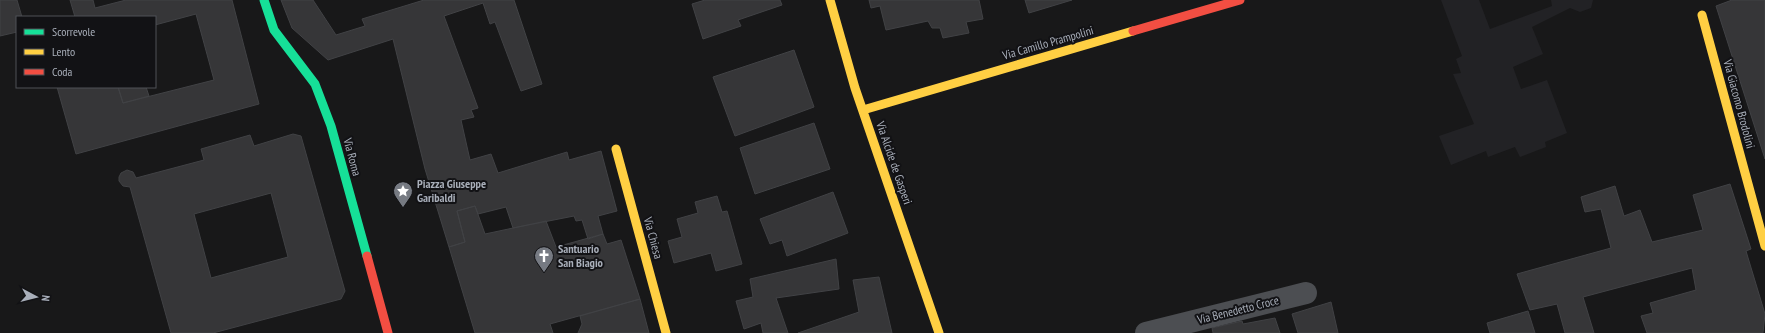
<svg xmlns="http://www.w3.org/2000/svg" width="1765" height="333" font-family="'PT Sans Narrow',sans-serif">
<rect width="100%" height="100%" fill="#181819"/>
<path fill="#222225" d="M1441 0H1479L1490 29 1552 6 1551 0H1593L1591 8 1580 12 1570 8 1532 27 1543 54 1513 67 1521 89 1547 80 1567 133 1545 142 1546 147 1520 157 1515 147 1488 157 1486 151 1451 165 1439 136 1474 124 1453 74 1461 73 1456 59 1462 56Z"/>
<path fill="#363638" stroke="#414245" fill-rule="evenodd" d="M0 0H17L22 17H17V32L0 36Z
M70 0H93L95 8 126 0H232L259 104 76 154 57 87H118L123 103 214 80 196 14 155 25V17H75Z
M281 0H313L336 35 365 26 362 19 424 0H514L542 84 521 91 495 22 490 24 483 3 444 16 478 108 471 110 474 117 461 120 470 160 491 154 498 173 567 152 569 160 601 151 617 211 598 216 603 234 588 239 582 220 576 221 574 216 513 228 506 207 478 214 475 206 457 211 465 242 449 247 425 169 393 39 328 60 292 28Z
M705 0H780L782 5 738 20 741 26 703 39 692 4Z
M869 0H979L983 19 966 22 969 33 943 38 940 28H932L928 21 886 30 880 6 871 8Z
M1025 0H1072L1029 13Z
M1732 0H1765V159L1716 6Z
M794 50 814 107 735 136 713 77Z
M118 87H146L149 96 123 103Z
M814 123 830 169 755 194 740 148Z
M293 134 301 136 345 291 341 299 213 333H171L130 187 123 186 119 181V177L121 173 127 170 133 172 136 178 204 160 201 149 250 135 254 146ZM271 193 288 257 211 278 194 214Z
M1730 184 1751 249 1746 251 1765 314 1763 333H1647L1641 316 1653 313 1650 303 1696 290 1692 268 1583 297 1594 333H1565L1557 304 1530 310 1517 274 1611 248 1601 209 1585 212 1581 197 1615 186 1624 216 1640 210 1652 242 1703 230 1693 195Z
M833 192 848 233 787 256 782 240 770 244 760 219Z
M717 196 722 212 727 211 742 264 716 271 711 253 674 263 668 241 682 237 677 219 698 213 695 202Z
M475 206 485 234 546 221 556 247 603 234 607 244 621 240 640 299 550 324 553 333H475L449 247 465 242 457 211Z
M836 259 839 289 776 298 788 333H763L761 323 744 329 736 301 753 297 750 279Z
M879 277 892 333H798L859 312 853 280Z
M640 299 649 333H578L582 324 580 316Z
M1331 302 1338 333H1298L1292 314Z
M1528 311 1535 333H1490L1487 323Z
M1275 318 1280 333H1213L1212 328 1242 321 1243 324Z"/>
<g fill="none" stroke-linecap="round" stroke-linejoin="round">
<path stroke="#4c4e52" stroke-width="22" d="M1146 333 1306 293"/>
<path stroke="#16e098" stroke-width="9" d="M264 0 274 30 315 84 331 126 367 256"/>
<path stroke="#ffcf43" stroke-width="9" d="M830 0 855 88 939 333
M1702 15 1765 246
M863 110 1133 31
M616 149 666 333"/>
<path stroke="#f24e42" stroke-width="9" d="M1133 31 1240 0
M367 256 388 333"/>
</g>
<defs>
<symbol id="sight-pin" viewBox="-11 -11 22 30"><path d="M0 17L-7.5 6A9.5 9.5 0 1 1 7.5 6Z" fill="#767a82" stroke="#121215"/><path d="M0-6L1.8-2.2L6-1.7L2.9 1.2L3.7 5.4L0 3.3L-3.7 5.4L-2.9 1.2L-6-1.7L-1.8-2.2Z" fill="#fff"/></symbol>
<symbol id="church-pin" viewBox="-11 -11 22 30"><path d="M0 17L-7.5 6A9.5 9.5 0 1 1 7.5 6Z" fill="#767a82" stroke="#121215"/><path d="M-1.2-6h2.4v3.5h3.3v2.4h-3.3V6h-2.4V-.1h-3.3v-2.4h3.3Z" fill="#fff"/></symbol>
</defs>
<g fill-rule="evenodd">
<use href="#sight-pin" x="392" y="180" width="22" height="30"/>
<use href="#church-pin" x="533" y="245" width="22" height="30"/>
</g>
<g text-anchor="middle" stroke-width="4" stroke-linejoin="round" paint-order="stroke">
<g font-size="12" fill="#a9afba" stroke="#121215">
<text transform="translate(1048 43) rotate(-16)" y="4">Via Camillo Prampolini</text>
<text transform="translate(1739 104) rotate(75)" y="4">Via Giacomo Brodolini</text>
<text transform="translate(352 157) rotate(75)" y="4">Via Roma</text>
<text transform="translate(894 163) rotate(71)" y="4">Via Alcide de Gasperi</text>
<text transform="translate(653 238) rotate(75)" y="4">Via Chiesa</text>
<text transform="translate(1238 310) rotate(-14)" y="4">Via Benedetto Croce</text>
</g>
<g font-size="12" font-weight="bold" fill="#a9afba" stroke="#121215" text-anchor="start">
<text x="417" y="188">Piazza Giuseppe<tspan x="417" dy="14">Garibaldi</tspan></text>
<text x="558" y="253">Santuario<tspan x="558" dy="14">San Biagio</tspan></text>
</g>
</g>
<rect x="16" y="16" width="140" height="72" fill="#121215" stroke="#4e5157"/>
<rect x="24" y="29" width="20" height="6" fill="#16e098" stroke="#4e5157"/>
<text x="52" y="36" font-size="12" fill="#a9afba">Scorrevole</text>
<rect x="24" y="49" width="20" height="6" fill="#ffcf43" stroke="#4e5157"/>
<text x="52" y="56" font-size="12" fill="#a9afba">Lento</text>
<rect x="24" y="69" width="20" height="6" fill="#f24e42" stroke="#4e5157"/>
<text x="52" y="76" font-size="12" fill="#a9afba">Coda</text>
<g transform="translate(36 297) rotate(97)" stroke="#121215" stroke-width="3" paint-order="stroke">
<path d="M0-3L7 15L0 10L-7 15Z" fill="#a9afba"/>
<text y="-6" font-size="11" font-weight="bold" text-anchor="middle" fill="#a9afba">N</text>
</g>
</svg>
